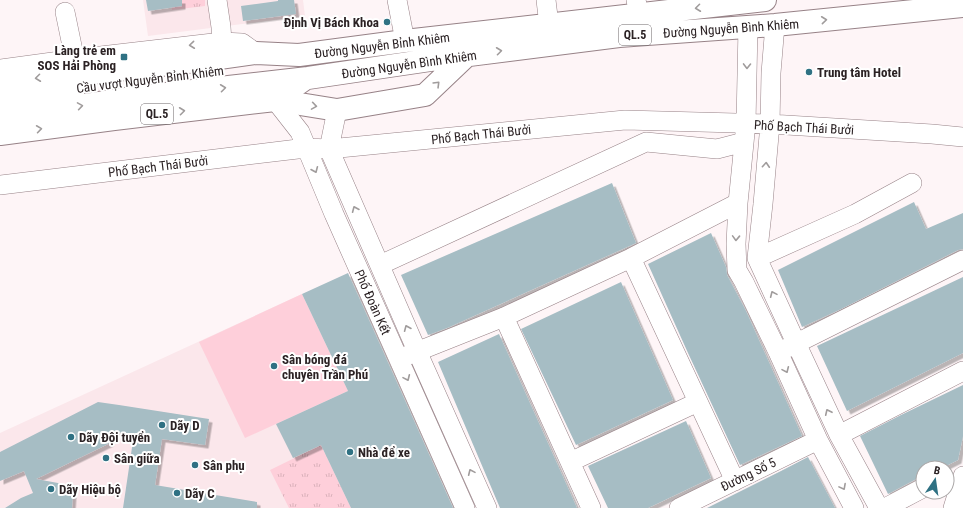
<svg xmlns="http://www.w3.org/2000/svg" width="963" height="508" font-family="'Roboto Condensed',sans-serif">
<defs>
<pattern id="grass-tufts" width="24" height="20" patternUnits="userSpaceOnUse"><rect width="24" height="20" fill="#fecfda"/><path d="M3 7l-1-3M5 7V3M7 7l1-3M15 17l-1-3M17 17v-4M19 17l1-3" fill="none" stroke="#dab1bb"/></pattern>
<filter id="shadow"><feDropShadow dx="3.5" dy="3.5" stdDeviation="0" flood-color="#0004"/></filter>
</defs>
<rect width="100%" height="100%" fill="#fef5f7"/>
<path fill="#fbe7eb" d="M143 0H303L305 16 148 36Z
M302 294 404 508H0V433Z"/>
<path fill="url(#grass-tufts)" d="M171 0H205V6L172 10Z
M321 445 351 508H289L270 470Z"/>
<path fill="#fecfda" d="M302 294 348 391 245 438 199 342Z"/>
<path fill="#a6bdc4" filter="url(#shadow)" d="M146 0H182V6L148 11Z
M278 0H294L296 14 243 21 241 6 278 1Z
M612 183 636 243 447 328 428 335 401 275Z
M914 202 926 229 963 213V249L958 250 841 309 802 327 778 270Z
M711 233 726 267 727 275 746 311 802 436 740 465 688 353 648 264Z
M348 273 453 508H351L321 445 293 458 276 424 348 391 302 294Z
M963 277V353L847 411 817 346Z
M621 282 673 400 576 445 521 329Z
M499 334 577 508H500L438 362Z
M963 385V436L958 460 942 468H923V477L918 478 888 494 860 436 901 415Z
M98 402 119 405 209 419 205 445 162 439 155 485 257 502V508H123L134 434 115 432 110 443 36 479 69 485 73 493 72 508H5L21 498 33 493 24 471 0 481V452Z
M686 421 711 478 648 508H608L588 466Z
M808 457 835 508H707L781 471Z"/>
<g fill="none" stroke-linecap="round" stroke-linejoin="round">
<defs>
<path id="minor" d="M217 0 221 27 222 42
M397 0 405 41
M546 0 549 25
M636 0 639 15
M65 12 77 70
M775 25 771 73 770 124 763 204 757 258 796 343 839 435 879 508
M748 27 746 123 738 203 736 244 737 270 744 282 778 352 818 440 854 508
M0 69 75 59 222 42 242 43 256 53
M275 100 300 132 334 214 465 508
M337 110 329 149 417 351 487 508
M0 185 306 148 329 149 625 120 770 124 932 134 963 137
M631 258 735 481
M757 258 855 214 912 183
M380 265 646 142 717 149 744 142
M504 317 591 508
M785 349 963 260
M406 356 504 317 631 258 738 203
M839 435 963 371
M570 462 698 402
M679 508 818 440
M885 508 923 488
M953 508 963 476"/>
<path id="highway" d="M0 83 205 60 256 53 299 55 405 41 765 0
M0 100 74 89
M275 100 337 110 425 95 466 56
M0 118 131 98 308 78 430 60 619 36 775 25 963 6
M0 134 114 119 275 100 305 79"/>
</defs>
<use href="#minor" stroke="#978287" stroke-width="20"/>
<use href="#highway" stroke="#978287" stroke-width="24"/>
<use href="#minor" stroke="#fff" stroke-width="19"/>
<use href="#highway" stroke="#fff" stroke-width="22"/>
</g>
<defs><path id="oneway-chevron" d="M-2-3.5L2.5 0L-2 3.5" fill="none" stroke-width="1.6" stroke-linecap="round" stroke-linejoin="round"/></defs>
<g stroke="#a09c9c">
<use href="#oneway-chevron" transform="translate(698 8) rotate(173)"/>
<use href="#oneway-chevron" transform="translate(824 20) rotate(-6)"/>
<use href="#oneway-chevron" transform="translate(192 45) rotate(174)"/>
<use href="#oneway-chevron" transform="translate(499 51) rotate(-7)"/>
<use href="#oneway-chevron" transform="translate(747 66) rotate(91)"/>
<use href="#oneway-chevron" transform="translate(38 78) rotate(173)"/>
<use href="#oneway-chevron" transform="translate(437 84) rotate(-45)"/>
<use href="#oneway-chevron" transform="translate(223 88) rotate(-7)"/>
<use href="#oneway-chevron" transform="translate(80 106) rotate(-9)"/>
<use href="#oneway-chevron" transform="translate(314 106) rotate(9)"/>
<use href="#oneway-chevron" transform="translate(182 111) rotate(-7)"/>
<use href="#oneway-chevron" transform="translate(39 129) rotate(-8)"/>
<use href="#oneway-chevron" transform="translate(766 165) rotate(-86)"/>
<use href="#oneway-chevron" transform="translate(315 170) rotate(67)"/>
<use href="#oneway-chevron" transform="translate(355 209) rotate(-113)"/>
<use href="#oneway-chevron" transform="translate(736 238) rotate(92)"/>
<use href="#oneway-chevron" transform="translate(773 294) rotate(-114)"/>
<use href="#oneway-chevron" transform="translate(407 328) rotate(-113)"/>
<use href="#oneway-chevron" transform="translate(786 370) rotate(66)"/>
<use href="#oneway-chevron" transform="translate(407 378) rotate(66)"/>
<use href="#oneway-chevron" transform="translate(828 412) rotate(-115)"/>
<use href="#oneway-chevron" transform="translate(471 472) rotate(-114)"/>
<use href="#oneway-chevron" transform="translate(843 487) rotate(62)"/>
</g>
<g fill="#2f7183" stroke="#fff" stroke-width="1.5">
<circle cx="387" cy="22" r="4"/>
<rect x="120" y="53" width="8" height="8" rx="2"/>
<circle cx="809" cy="72" r="4"/>
<circle cx="274" cy="366" r="4"/>
<circle cx="162" cy="425" r="4"/>
<circle cx="71" cy="437" r="4"/>
<circle cx="350" cy="452" r="4"/>
<circle cx="106" cy="458" r="4"/>
<circle cx="195" cy="465" r="4"/>
<circle cx="51" cy="489" r="4"/>
<circle cx="177" cy="493" r="4"/>
</g>
<g text-anchor="middle" stroke-width="4" stroke-linejoin="round" paint-order="stroke">
<g fill="#fff" stroke="#6b6466" stroke-width="1">
<rect x="619" y="25" width="32" height="20" rx="3"/>
<rect x="141" y="104" width="32" height="20" rx="3"/>
</g>
<g font-size="12" font-weight="bold" fill="#2b2224">
<text x="635" y="39">QL.5</text>
<text x="157" y="118">QL.5</text>
</g>
<g font-size="13" font-weight="bold" fill="#2b2224" stroke="#fff" text-anchor="start">
<text x="379" y="27" text-anchor="end">Định Vị Bách Khoa</text>
<text x="116" y="55" text-anchor="end">Làng trẻ em<tspan x="116" dy="15">SOS Hải Phòng</tspan></text>
<text x="817" y="77">Trung tâm Hotel</text>
<text x="282" y="364">Sân bóng đá<tspan x="282" dy="15">chuyên Trần Phú</tspan></text>
<text x="170" y="430">Dãy D</text>
<text x="79" y="442">Dãy Đội tuyển</text>
<text x="358" y="457">Nhà để xe</text>
<text x="114" y="463">Sân giữa</text>
<text x="203" y="470">Sân phụ</text>
<text x="59" y="494">Dãy Hiệu bộ</text>
<text x="185" y="498">Dãy C</text>
</g>
<g font-size="13" fill="#2b2224" stroke="#fff">
<text transform="translate(731 28) rotate(-4)" y="5">Đường Nguyễn Bình Khiêm</text>
<text transform="translate(382 45) rotate(-7)" y="5">Đường Nguyễn Bỉnh Khiêm</text>
<text transform="translate(409 64) rotate(-8)" y="5">Đường Nguyễn Bình Khiêm</text>
<text transform="translate(150 79) rotate(-7)" y="5">Cầu vượt Nguyễn Bỉnh Khiêm</text>
<text transform="translate(804 127) rotate(3)" y="5">Phố Bạch Thái Bưởi</text>
<text transform="translate(481 134) rotate(-6)" y="5">Phố Bạch Thái Bưởi</text>
<text transform="translate(158 166) rotate(-7)" y="5">Phố Bạch Thái Bưởi</text>
<text transform="translate(373 302) rotate(66)" y="5">Phố Đoàn Kết</text>
<text transform="translate(748 474) rotate(-26)" y="5">Đường Số 5</text>
</g>
</g>
<g transform="translate(935 480) rotate(13)"><circle r="19" fill="#ffffff" stroke="#aaa7a7"/>
<path d="M0-3L7 15L0 10L-7 15Z" fill="#2f7183"/>
<text y="-6" font-size="11" font-weight="bold" text-anchor="middle" fill="#2b2224">B</text>
</g>
</svg>
